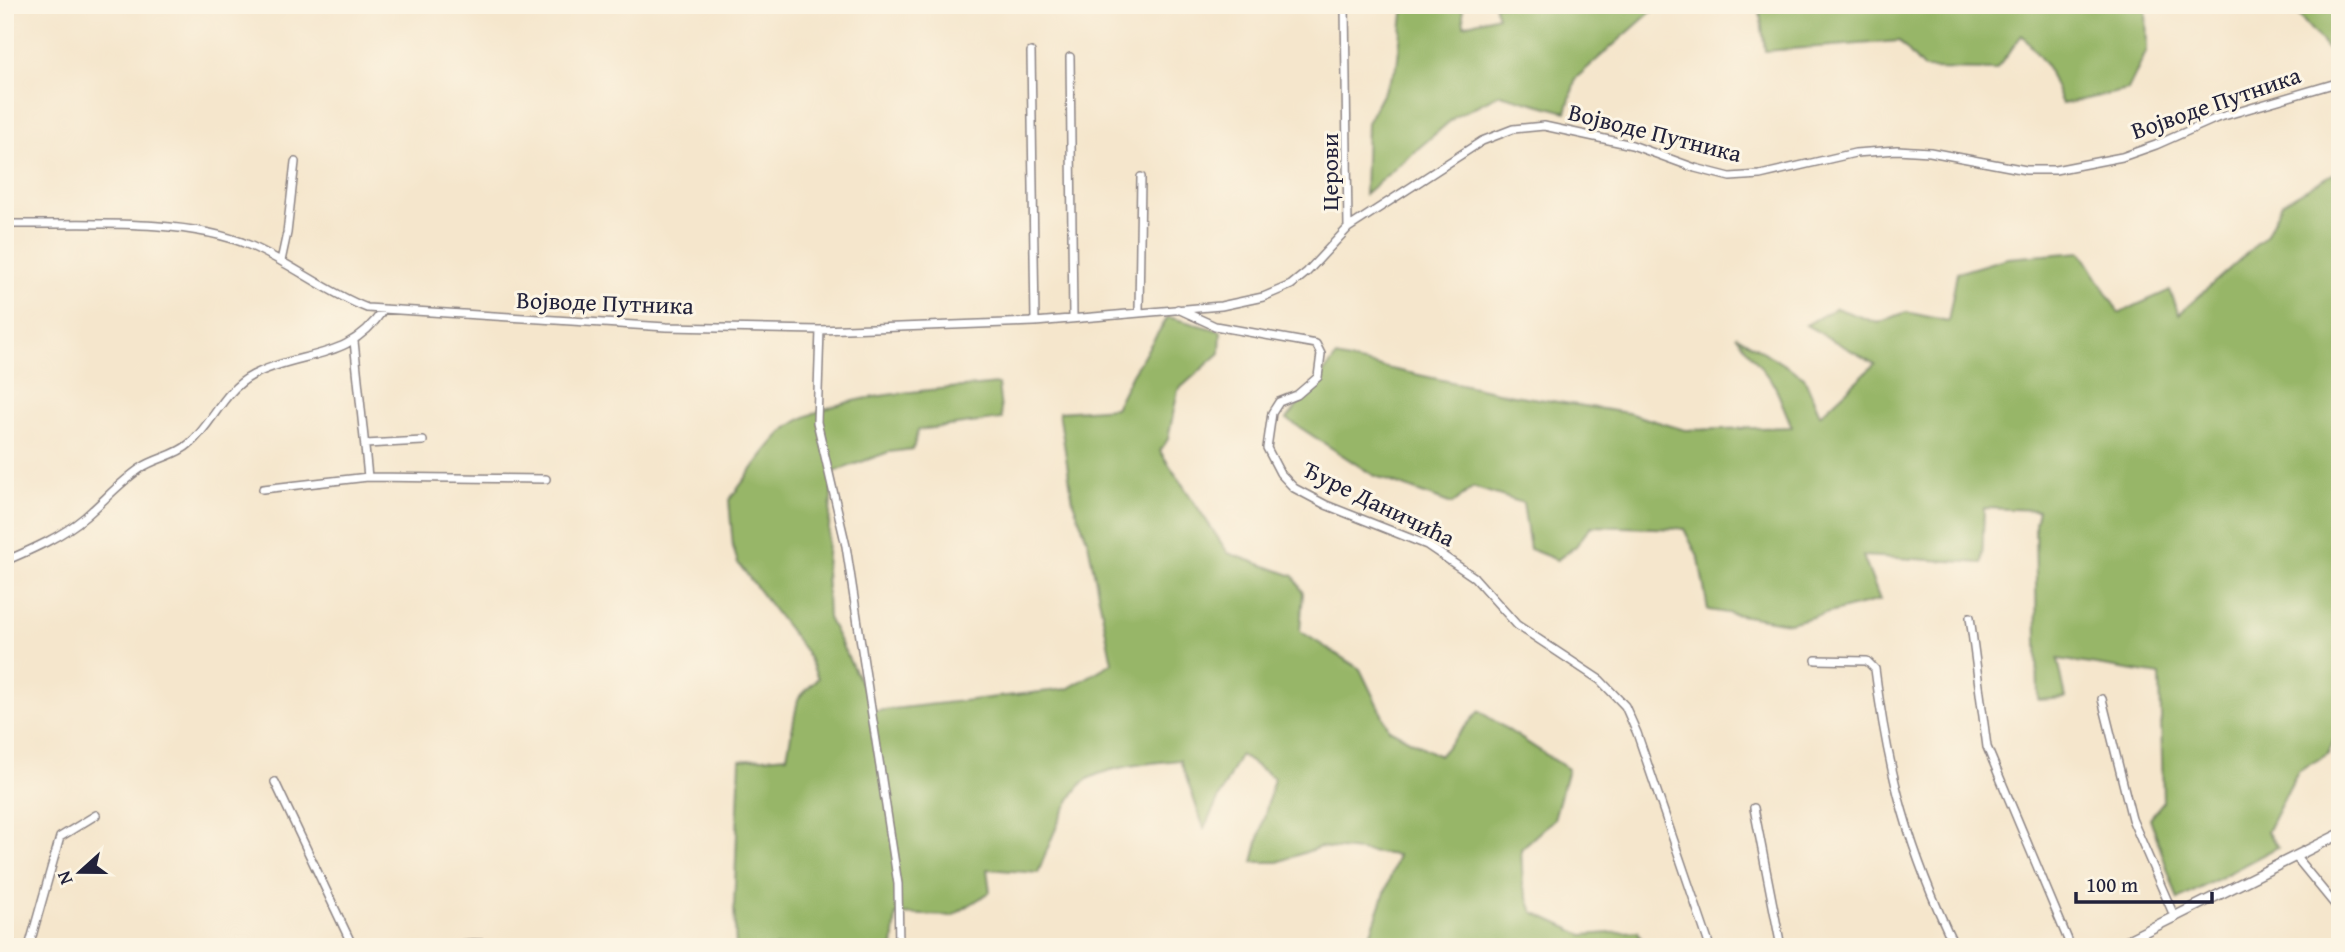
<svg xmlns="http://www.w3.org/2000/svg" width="2345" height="952" font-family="'Gentium Book Plus',serif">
<rect width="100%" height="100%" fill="#fcf5e5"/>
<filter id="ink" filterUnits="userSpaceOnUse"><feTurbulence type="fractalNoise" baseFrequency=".0143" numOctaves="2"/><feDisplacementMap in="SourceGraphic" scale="14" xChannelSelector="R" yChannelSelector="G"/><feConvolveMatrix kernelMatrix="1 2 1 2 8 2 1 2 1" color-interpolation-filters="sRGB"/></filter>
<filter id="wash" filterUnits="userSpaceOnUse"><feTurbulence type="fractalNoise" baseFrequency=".00686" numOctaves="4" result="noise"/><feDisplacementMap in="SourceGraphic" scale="28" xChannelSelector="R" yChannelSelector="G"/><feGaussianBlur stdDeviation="1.57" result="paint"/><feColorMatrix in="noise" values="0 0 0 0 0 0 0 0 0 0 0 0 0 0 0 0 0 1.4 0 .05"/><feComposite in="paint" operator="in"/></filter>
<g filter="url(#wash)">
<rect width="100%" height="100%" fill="#f5e6cc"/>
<path fill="#97b668" stroke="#5c6c52" stroke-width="2" d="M1404 5H1462L1464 25 1498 16 1494 5H1659L1576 78 1566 112 1500 94 1456 116 1365 194 1367 123 1397 66Z
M1759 5H2146L2147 50 2128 90 2062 104 2046 65 2022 35 1996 70 1924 69 1899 41 1765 51Z
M2285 5H2340V59H2336L2296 12Z
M2340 170V726L2328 754 2298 771 2267 832 2278 847 2178 900 2150 818 2163 802 2160 675 2058 659 2066 698 2038 700 2035 524 2038 510 1984 508 1982 563 1863 556 1880 600 1789 623 1708 610 1699 559 1684 529 1591 526 1576 546 1557 560 1530 549 1523 503 1473 487 1452 504 1373 475 1287 419 1336 357 1507 394 1628 413 1685 430 1792 427 1775 386 1736 335 1804 377 1820 415 1875 364 1806 325 1836 308 1878 323 1906 312 1948 321 1957 273 2007 258 2081 252 2119 313 2170 290 2179 314 2266 236 2282 203Z
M1168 317 1221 331 1220 353 1178 390 1168 439 1160 451 1228 553 1294 576 1303 593 1300 631 1360 669 1389 729 1439 756 1479 711 1568 769 1554 819 1521 849 1523 885 1533 912 1583 935 1638 931 1644 947H1489L1456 941 1451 947H1366L1398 855 1320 847 1278 862H1253L1274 778 1240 755 1204 828 1180 760C1155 763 1105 766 1085 781 1066 795 1047 851 1038 873L987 869 990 892 952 916 896 914 893 947H736L734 907 740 760 787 756 798 699 818 678 806 652 738 563 733 547 729 500C746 479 762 453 782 433 824 392 940 390 998 384L1002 419 918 430 913 449 889 452 833 472 826 569 828 618 875 711 1067 689 1112 663 1088 542 1073 502 1059 412 1115 408 1132 374Z"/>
</g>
<g filter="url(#ink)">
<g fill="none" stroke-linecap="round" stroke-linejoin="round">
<defs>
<path id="minor" d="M1031 52 1035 322
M1070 57 1073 317
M5 224C78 225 184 217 249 245 291 263 326 292 367 308L666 327 820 330 1035 322 1221 306 1263 297 1291 285 1307 272 1348 228 1345 5
M1348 228 1482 141 1513 129 1544 126 1632 145 1695 168 1730 177 1760 175 1855 153 1897 150 1930 152 2026 170H2055L2122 157 2156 145 2217 118 2340 82
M281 261 287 233 295 162
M1178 309 1215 326 1316 344 1321 354 1318 377 1297 395 1279 402 1272 413 1267 448 1280 473 1294 488 1326 505 1427 545 1474 577 1517 625 1600 680 1625 706 1637 733 1710 947
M1139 311 1141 177
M820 330 817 422 846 546 898 884 899 947
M365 444 423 441
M368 477 546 479
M263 489 368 477 354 341
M5 561C33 549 61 537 85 517 104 501 120 482 141 468 155 458 176 456 189 444 214 423 222 391 253 375 302 350 349 362 383 310
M1970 617 1987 747 2071 947
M1816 660 1867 661 1875 669C1888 774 1909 851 1955 947
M2102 699 2132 819 2175 918
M275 782 353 947
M1754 808 1781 947
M2295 856 2340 911
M29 947 60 837 96 815"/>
<path id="tertiary" d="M5 945 16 947
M438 947 473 944 560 947
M2114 947 2340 834"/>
</defs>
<use href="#minor" stroke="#8c8484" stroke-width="10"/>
<use href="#tertiary" stroke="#8c8484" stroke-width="12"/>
<use href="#minor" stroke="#fff" stroke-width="7"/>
<use href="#tertiary" stroke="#fff" stroke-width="9"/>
</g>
</g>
<g text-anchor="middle" stroke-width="6" stroke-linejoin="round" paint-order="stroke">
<g font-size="24" fill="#22223b" stroke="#fcf5e5">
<text transform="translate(2216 103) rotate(-19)" y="8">Војводе Путника</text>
<text transform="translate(1655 133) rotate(14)" y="8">Војводе Путника</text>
<text transform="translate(1330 172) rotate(-90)" y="8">Церови</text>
<text transform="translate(605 303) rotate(2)" y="8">Војводе Путника</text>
<text transform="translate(1379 504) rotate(26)" y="8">Ђуре Даничића</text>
</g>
</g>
<rect width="2345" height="952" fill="none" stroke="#fcf5e5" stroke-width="28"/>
<g transform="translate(80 872) rotate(249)" stroke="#fcf5e5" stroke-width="5" paint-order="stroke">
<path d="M0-5L12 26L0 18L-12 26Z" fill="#22223b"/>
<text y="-10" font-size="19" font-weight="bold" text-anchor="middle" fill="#22223b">N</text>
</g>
<path d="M2076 892v10h136v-10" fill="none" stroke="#22223b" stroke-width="3.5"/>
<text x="2086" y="892" font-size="21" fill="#22223b" stroke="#fcf5e5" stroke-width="5" paint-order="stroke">100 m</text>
</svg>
